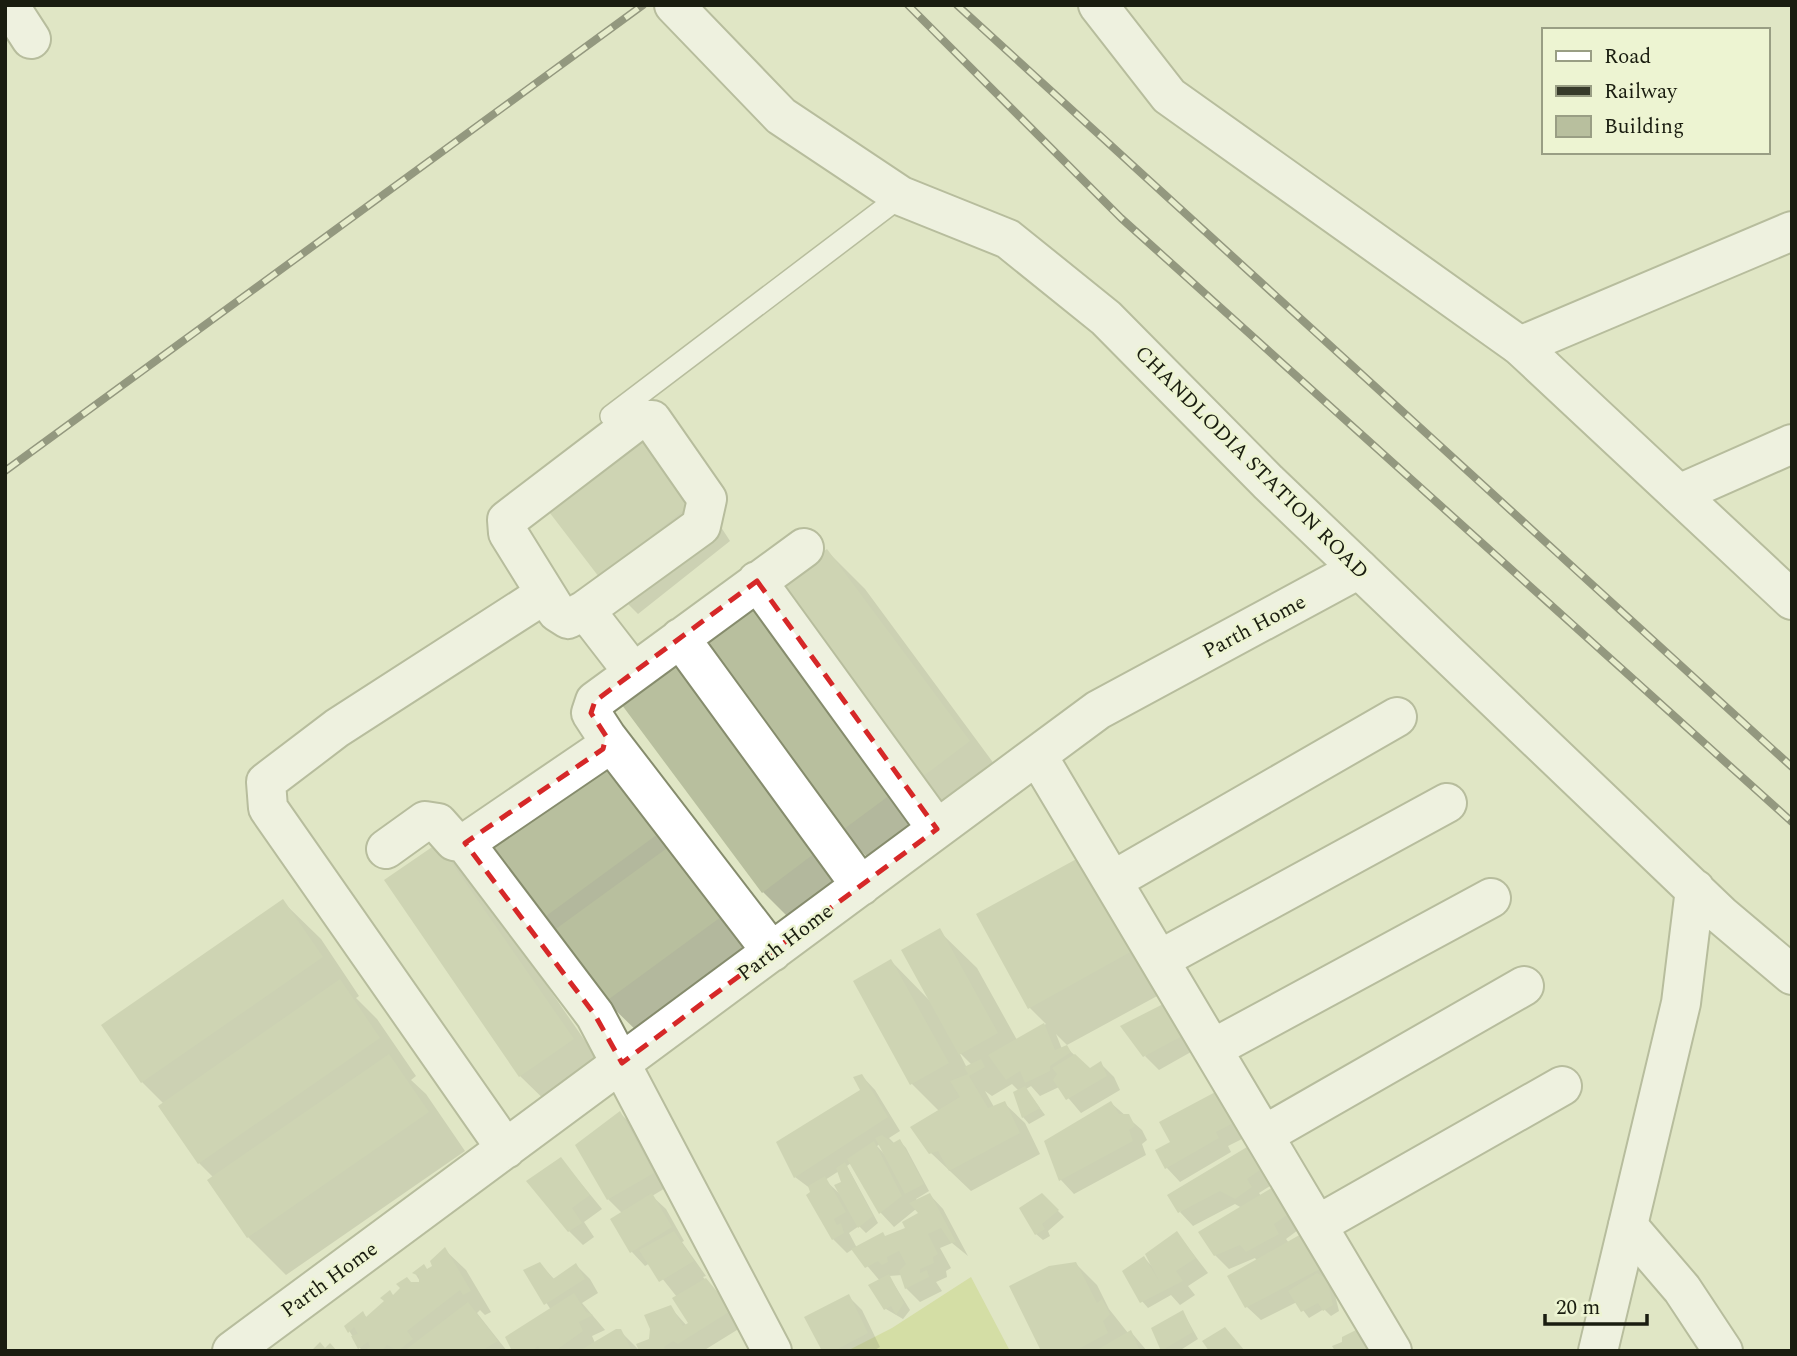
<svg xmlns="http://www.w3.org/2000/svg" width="1797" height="1356" font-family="Spectral,serif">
<rect width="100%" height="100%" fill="#e0e6c5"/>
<path fill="#c6d47e" d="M971 1277 1010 1351H847L892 1328Z"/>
<path fill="#0003" fill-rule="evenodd" d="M684 470 730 541 638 614 600 576Z
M827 551 865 589 1006 780 956 818 918 780Z
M750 602 930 831 879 869 841 831Z
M672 663 710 701 852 892 801 930 763 892Z
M610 762 762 952 644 1038 606 1001 556 931 543 917Z
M438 845 476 883 610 1077 558 1113 520 1076Z
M1082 858 1170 989 1067 1045 1056 1034 1062 1049 1066 1047 1090 1070 1101 1064 1114 1077 1120 1090 1081 1113 1059 1087 1040 1096 1031 1086 1026 1089 1045 1115 1029 1124 1023 1117 1015 1093 1019 1091 1012 1084 992 1096 985 1091 994 1107 1004 1103 1025 1123 1040 1154 971 1191 931 1153 939 1111 912 1084 891 961 930 1001 939 931 977 968 1017 1040 1046 1024 1029 1007ZM959 1052 972 1065 967 1068Z
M283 902 321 939 359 996 356 998 377 1019 416 1076 411 1080 426 1094 465 1151 286 1275 248 1237 214 1178 199 1163 164 1104 142 1082 103 1026Z
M1185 1016 1198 1048 1159 1070 1145 1056Z
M862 1076 875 1090 900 1131 889 1138 895 1144 900 1141 906 1148 929 1191 916 1199 917 1201 930 1195 943 1209 968 1256 952 1243 940 1248 951 1268 946 1271 947 1277 936 1282 942 1291 920 1302 906 1288 902 1275 889 1276 910 1310 903 1319 886 1309 880 1281 853 1249 847 1253 833 1239 811 1189 795 1177 863 1091ZM880 1144 885 1155 877 1146ZM851 1163 881 1213 894 1227 916 1209 920 1214 907 1229 857 1248 849 1233 859 1226 866 1233 878 1223 847 1166ZM839 1171 843 1183 841 1195 825 1180Z
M1221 1092 1250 1135 1228 1146 1231 1152 1180 1182 1167 1168 1157 1151 1172 1142Z
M1111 1103 1142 1130 1147 1140 1142 1144 1146 1155 1074 1194 1061 1180 1046 1142Z
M620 1113 634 1127 667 1187 652 1196 666 1209 684 1241 682 1242 706 1276 703 1277 745 1325 703 1351H641L670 1307 687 1326 690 1323 677 1297 650 1263 645 1266 632 1252 612 1220 622 1213 608 1199Z
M1247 1149 1261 1163 1273 1184 1259 1193 1261 1196 1275 1188 1302 1227 1286 1239 1289 1243 1303 1236 1333 1287 1339 1311 1331 1316 1324 1309 1309 1318 1297 1302 1261 1320 1247 1307 1257 1261 1255 1258 1229 1269 1215 1255 1242 1208 1235 1204 1193 1226 1180 1212Z
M561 1159 602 1209 584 1222 594 1237 583 1245 569 1231Z
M1042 1195 1064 1217 1048 1231 1050 1236 1043 1240 1036 1234Z
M1177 1233 1208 1273 1188 1286 1195 1295 1180 1305 1171 1295 1148 1308 1142 1301 1144 1258 1152 1266Z
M445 1250 466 1270 491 1312 485 1315 480 1310 477 1313 507 1351H362L346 1326 363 1313 367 1318 412 1284 421 1283 415 1273 434 1267Z
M540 1264 555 1280 576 1265 590 1279 598 1293 582 1303 605 1330 592 1336 595 1343 620 1331 640 1351H522L551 1310 526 1271Z
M1076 1264 1097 1285 1109 1309 1128 1333 1131 1332 1147 1351H1043Z
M848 1296 862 1310 880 1347 873 1351H824Z
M1183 1312 1198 1339 1179 1351H1163L1153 1329Z"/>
<path fill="#b8bf9e" d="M646 430 693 503 599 577 543 504Z
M827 549 970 741 917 781 773 589Z
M750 600 894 792 840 832 697 640Z
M672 661 815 853 762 893 619 701Z
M610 760 662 831 542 919 491 848Z
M438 843 574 1039 519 1077 384 880Z
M674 843 725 914 605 1002 553 931Z
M1082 856 1134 950 1028 1009 976 914Z
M283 899 323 957 141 1083 101 1025Z
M940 928 998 1033 959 1055 901 950Z
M891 959 949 1063 910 1085 853 981Z
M340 979 380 1038 198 1164 158 1106Z
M1171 1000 1186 1034 1143 1057 1120 1026Z
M1044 1023 1055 1050 1067 1045 1071 1052 1050 1066V1071L1025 1083 1020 1071 1006 1080 988 1055Z
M389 1054 429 1112 247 1238 207 1180Z
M1075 1054 1090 1068 1101 1061 1107 1076 1066 1100 1053 1080 1057 1074 1052 1068Z
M981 1059 985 1067 969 1076 988 1108 1005 1101 1020 1133 949 1171 938 1151 929 1154 910 1127 960 1097 950 1081 968 1074 964 1067Z
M862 1074 888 1117 794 1178 776 1142 860 1090 853 1077Z
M1025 1086 1040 1108 1022 1118 1013 1092Z
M1221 1089 1237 1121 1216 1132 1219 1138 1165 1169 1155 1150 1170 1142 1159 1122Z
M1111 1101 1119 1114H1129L1135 1126 1129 1130 1133 1141 1059 1181 1044 1141Z
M620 1111 654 1173 607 1200 575 1145Z
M882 1135 893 1143 900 1139 924 1184 905 1194 875 1138Z
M874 1141 902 1196 879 1214 847 1159Z
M1247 1147 1260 1170 1247 1179 1252 1187 1235 1199 1220 1191 1178 1213 1167 1195Z
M561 1157 590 1195 572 1208 582 1223 568 1232 526 1181Z
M845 1162 873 1216 858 1228 834 1185 841 1182 836 1168Z
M825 1176 846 1212 834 1219 837 1225 841 1223 844 1233 832 1240 806 1195 810 1192 808 1186Z
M1275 1186 1290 1213 1274 1224 1279 1234 1246 1252 1240 1245 1214 1256 1198 1232Z
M652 1193 672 1227 630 1253 610 1219Z
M930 1193 956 1242 951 1243 941 1228 928 1234 938 1254 933 1257 934 1263 920 1269V1273L927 1270 929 1277 905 1289 899 1271 906 1264 899 1251 887 1257 888 1262 882 1265 878 1261 865 1268 851 1249 883 1232 885 1236 905 1228 902 1222 918 1213 909 1203Z
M1042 1193 1059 1210 1042 1224 1045 1229 1035 1235 1019 1208Z
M674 1231 694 1261 659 1282 639 1250Z
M1177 1231 1196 1258 1176 1271 1183 1281 1140 1303 1122 1271 1144 1256 1159 1281 1145 1254Z
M1303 1233 1320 1269 1245 1308 1227 1276Z
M445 1247 471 1291 463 1295 460 1290 407 1331 413 1339 398 1351 387 1345 381 1351H363L370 1347 368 1342 358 1349 351 1336 358 1334 354 1327 348 1333 344 1326 363 1311 366 1317 384 1301 380 1298 390 1290 393 1295 400 1288 396 1284 407 1277 411 1282H419V1276L412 1273 424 1264 427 1269 432 1266 430 1261Z
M540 1262 553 1279 576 1263 585 1279 544 1305 523 1270Z
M1076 1262 1097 1303 1102 1299 1110 1314 1103 1321 1108 1333 1075 1351H1041L1009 1286 1049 1266Z
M1317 1273 1327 1279 1333 1305 1323 1311 1318 1303 1301 1312 1288 1291Z
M889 1274 904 1303 896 1315 891 1306 884 1310 868 1285Z
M706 1278 732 1310 678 1344 673 1341 664 1347 666 1351H639L636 1344 649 1339 650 1329 644 1315 671 1305 683 1326 688 1323 672 1298Z
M574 1293 586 1312 593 1315 579 1322 583 1331 555 1351H541L538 1346 532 1351H512L505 1337Z
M849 1294 868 1333 834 1351H822L804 1317Z
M468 1302 498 1341 481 1351H404Z
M1183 1310 1193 1332 1161 1351 1151 1328Z
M1370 1323 1386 1351H1335L1332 1346 1342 1342V1337Z
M1225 1327 1245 1351H1209L1202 1341Z
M616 1329H621L632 1351H579Z
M1131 1330 1140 1351H1095Z
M320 1342 325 1348 330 1343 337 1351H311Z"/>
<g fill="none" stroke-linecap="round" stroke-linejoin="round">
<defs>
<path id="lane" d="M611 416 901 196"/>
<path id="street" d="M9 5 31 39
M1520 346 1792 231
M638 420H652L707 499 701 526 585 610 568 619 557 612 508 533 507 520Z
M1679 494 1792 444
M757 581 937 829
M585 610 633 672
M680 638 861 886
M606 736 772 952
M1037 755 1392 1351
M465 843 595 1015 772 1351
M386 849 425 821 438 823 454 841 465 843 603 749 606 736 591 713 595 701 804 548
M1112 881 1397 717
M1159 960 1447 803
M1212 1049 1491 898
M1264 1135 1524 986
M506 1149 268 808 266 782 337 728 534 601
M1317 1225 1562 1086
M1628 1226 1682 1289 1723 1351
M232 1351 1098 710 1359 569"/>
<path id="secondary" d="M674 5 781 116 901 196 1008 239 1106 318 1268 482 1721 915 1792 975
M1098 5 1169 96 1520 346 1792 600
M1598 1351 1681 1003 1695 889"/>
</defs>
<use href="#lane" stroke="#868c6d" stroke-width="24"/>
<use href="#street" stroke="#868c6d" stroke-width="42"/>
<use href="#secondary" stroke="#868c6d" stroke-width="42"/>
<use href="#lane" stroke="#fff" stroke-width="21"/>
<use href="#street" stroke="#fff" stroke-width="38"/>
<use href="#secondary" stroke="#fff" stroke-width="38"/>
<defs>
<path id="rail" d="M908 5 1121 218 1792 822
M957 5 1792 767
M5 471 643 5"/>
</defs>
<use href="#rail" stroke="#373a2a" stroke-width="8"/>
<use href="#rail" stroke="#edf4d2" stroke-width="5" stroke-dasharray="16" stroke-linecap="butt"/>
</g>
<path d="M0 0H1797V1356H0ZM757 581 937 829 622 1063 595 1015 465 843 603 749 606 736 591 713 595 701Z" fill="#e0e6c5" fill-opacity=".55" fill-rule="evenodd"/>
<path fill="none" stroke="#d62828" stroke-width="5" stroke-dasharray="14 9" stroke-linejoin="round" d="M757 581 937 829 622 1063 595 1015 465 843 603 749 606 736 591 713 595 701Z"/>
<g text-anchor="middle" stroke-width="5" stroke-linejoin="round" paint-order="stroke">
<g font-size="21" fill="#1a1d10" stroke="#edf4d2">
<text transform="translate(1252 462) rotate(45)" y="7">CHANDLODIA STATION ROAD</text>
<text transform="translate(1254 626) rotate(-28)" y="7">Parth Home</text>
<text transform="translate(785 942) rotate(-37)" y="7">Parth Home</text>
<text transform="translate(329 1279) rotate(-36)" y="7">Parth Home</text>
</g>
</g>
<rect width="1797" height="1356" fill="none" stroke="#1a1d10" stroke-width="14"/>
<rect x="1542" y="28" width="228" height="126" fill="#edf4d2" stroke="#999e84" stroke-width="2"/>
<rect x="1556" y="51" width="35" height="10" fill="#ffffff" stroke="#999e84" stroke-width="2"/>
<text x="1604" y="63" font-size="21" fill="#1a1d10">Road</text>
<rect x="1556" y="86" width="35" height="10" fill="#373a2a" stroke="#999e84" stroke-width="2"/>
<text x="1604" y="98" font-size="21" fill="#1a1d10">Railway</text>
<rect x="1556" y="116" width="35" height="21" fill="#b8bf9e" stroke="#999e84" stroke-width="2"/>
<text x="1604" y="133" font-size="21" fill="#1a1d10">Building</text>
<path d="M1545 1314v10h102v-10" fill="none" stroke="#1a1d10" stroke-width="3.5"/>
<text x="1556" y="1314" font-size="21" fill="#1a1d10" stroke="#edf4d2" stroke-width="5" paint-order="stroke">20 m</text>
</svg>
